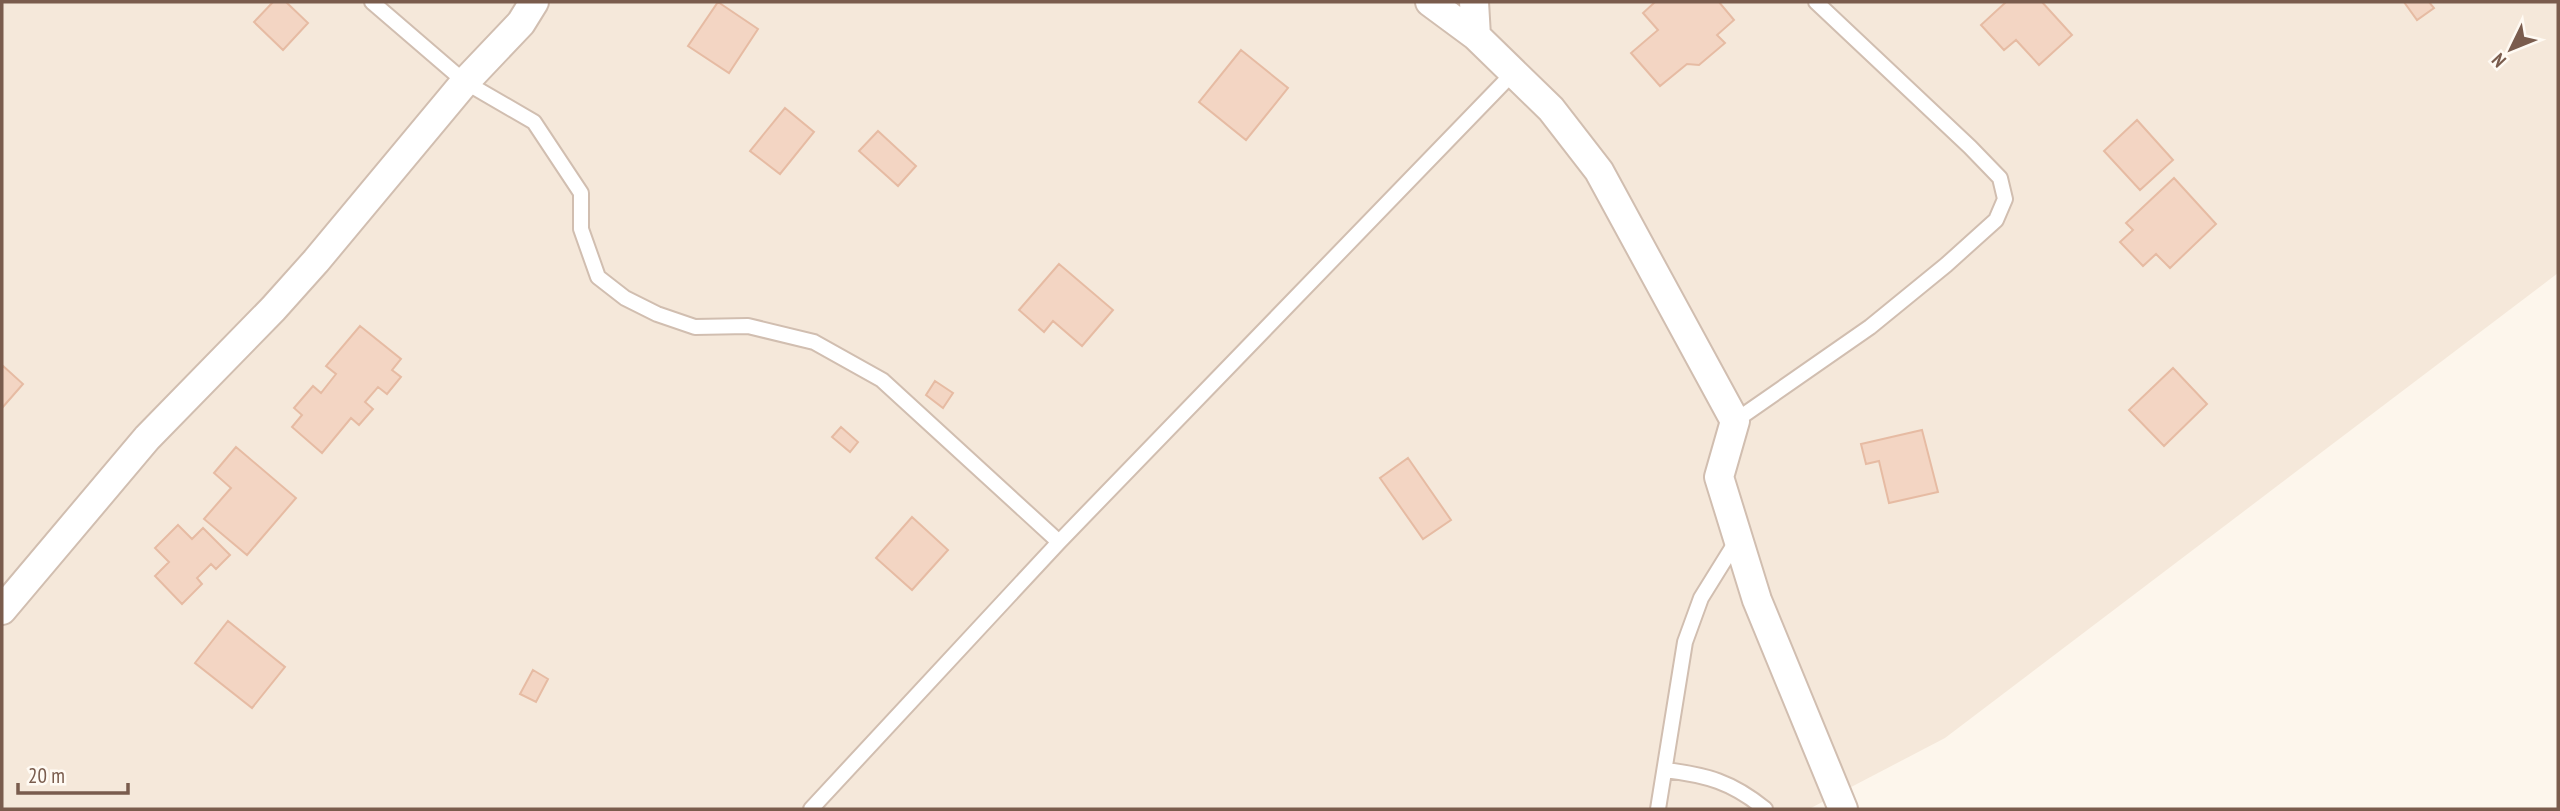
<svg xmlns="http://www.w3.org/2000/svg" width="2560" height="811" font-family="'PT Sans Narrow',sans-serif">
<rect width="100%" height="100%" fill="#fdf6ec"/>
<path fill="#f5e8da" d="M2 2H2558V273L1945 738 1809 809H2Z"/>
<path fill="#f3d5c3" stroke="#e6bba3" stroke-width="2" d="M273 2H286L308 23 283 50 254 22Z
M718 2 758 29 729 73 688 46Z
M1655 2H1719L1734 20 1717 35 1725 43 1699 65 1687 64 1660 86 1631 53 1658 30 1643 13Z
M2006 2H2042L2072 35 2039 65 2016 40 2004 50 1981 25Z
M2404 2H2429L2434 8 2417 20Z
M1241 50 1288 88 1246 140 1199 102Z
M785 108 814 132 780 174 750 151Z
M2137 120 2173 160 2140 190 2104 151Z
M878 131 916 166 898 186 859 151Z
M2174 178 2216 224 2170 268 2156 254 2143 266 2120 242 2133 230 2126 223Z
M1059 264 1113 310 1082 346 1053 321 1044 332 1019 310Z
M360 326 401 359 392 370 401 377 387 394 378 387 365 402 373 409 359 425 351 418 322 453 292 427 302 415 294 408 313 386 321 393 336 374 326 366Z
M2 365 23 384 2 408Z
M2173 368 2207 404 2164 446 2129 410Z
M935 381 953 393 943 408 926 395Z
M841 427 858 442 850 452 832 437Z
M1922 430 1938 492 1889 503 1879 461 1866 464 1861 444Z
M236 447 296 498 247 555 204 519 231 488 214 473Z
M1408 458 1451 520 1423 539 1380 478Z
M912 517 948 550 912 590 876 558Z
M178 525 192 539 203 528 230 555 216 569 211 564 197 578 202 584 182 604 155 576 169 562 155 548Z
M228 621 285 667 252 708 195 663Z
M533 670 548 679 536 702 520 694Z"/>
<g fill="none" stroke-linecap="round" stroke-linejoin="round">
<defs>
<path id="lane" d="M372 2 465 82 534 122 581 193V229L598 277 625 298 657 314 695 327 748 326 814 342 882 380 1059 542
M1735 421 1870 327 1946 265 1996 220 2005 199 2000 178 1970 147 1816 2
M1665 770C1707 775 1732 782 1765 809
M811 809 1059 542 1514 72
M1658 809 1685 642 1701 598 1737 540"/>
<path id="street" d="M1430 2 1476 36
M1474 2 1476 36 1551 109 1599 171 1735 421 1719 477 1757 600 1843 809
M2 610 147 438 273 309 316 261 465 82 521 23 534 2"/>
</defs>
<use href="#lane" stroke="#d1beb0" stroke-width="18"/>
<use href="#street" stroke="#d1beb0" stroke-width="32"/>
<use href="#lane" stroke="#fff" stroke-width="14"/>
<use href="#street" stroke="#fff" stroke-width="28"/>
</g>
<rect width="2560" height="811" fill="none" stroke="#7a5c4d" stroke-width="7"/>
<g transform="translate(2511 49) rotate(227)" stroke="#fffaf3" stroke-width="5" paint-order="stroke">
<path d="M0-5L12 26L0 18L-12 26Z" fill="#7a5c4d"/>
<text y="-10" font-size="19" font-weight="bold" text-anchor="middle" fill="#7a5c4d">N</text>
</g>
<path d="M18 783v10h110v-10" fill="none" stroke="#7a5c4d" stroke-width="3.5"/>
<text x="28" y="783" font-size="21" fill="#7a5c4d" stroke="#fffaf3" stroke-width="5" paint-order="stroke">20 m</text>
</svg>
